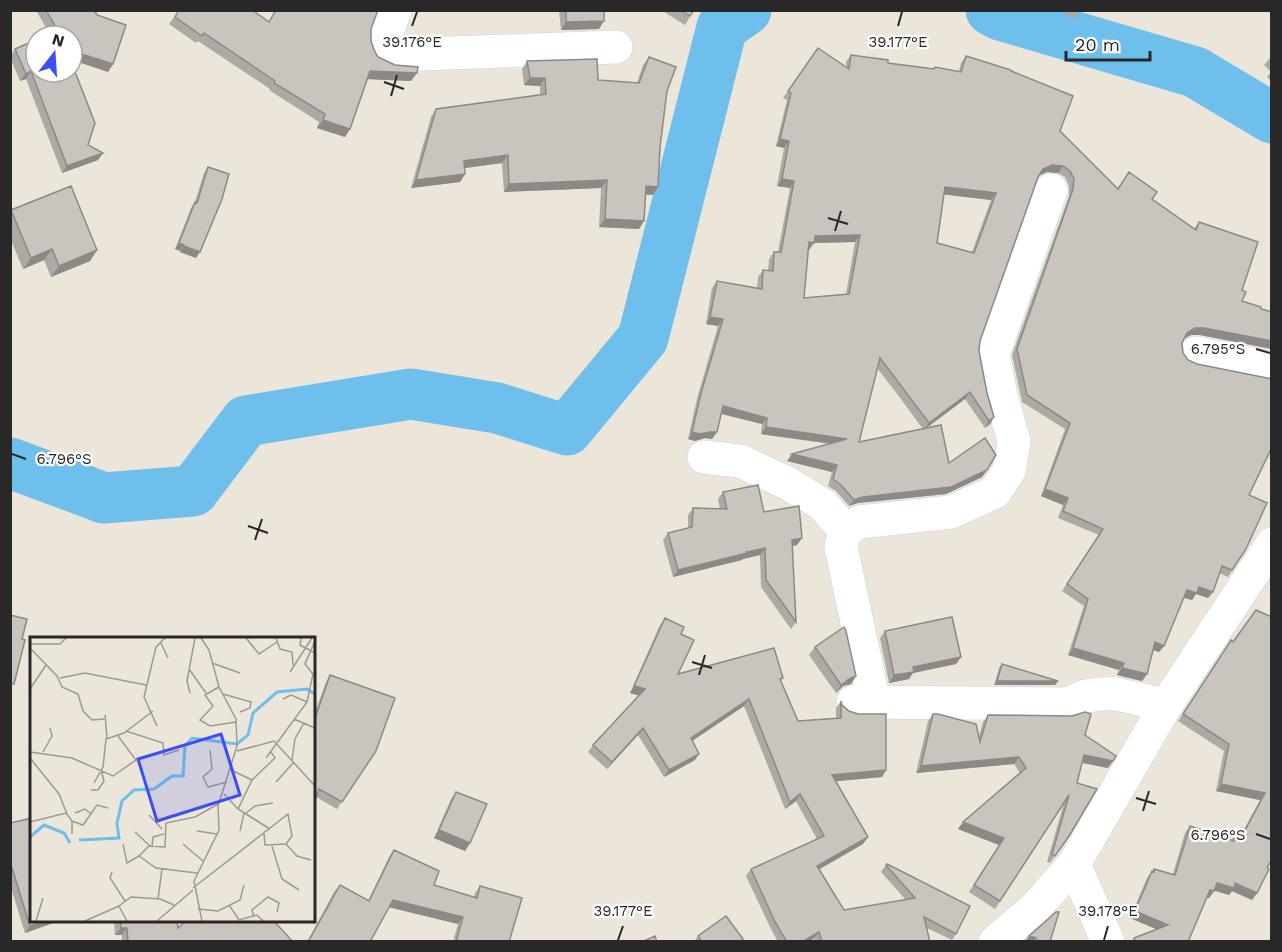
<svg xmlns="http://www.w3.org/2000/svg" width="1282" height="952" font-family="'Work Sans',sans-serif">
<rect width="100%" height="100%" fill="#ebe5da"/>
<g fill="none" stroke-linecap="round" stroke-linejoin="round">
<path stroke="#6ebfec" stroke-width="51" d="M991 10 1000 15 1195 72 1272 118
M10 463 104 498 193 491 246 421 411 394 497 408 567 430 643 338 722 27 746 10"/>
<defs>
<path id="minor" d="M395 10 383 43 386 51 396 55 616 47
M1196 353 1272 368
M704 457 740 461 789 484 822 504 845 530
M853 702 1067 704 1085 696 1111 693 1166 705
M874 702 841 547 845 530 860 522 951 512 995 492 1009 471 1014 441 1001 396 993 354 1051 190
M1074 864 1108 942
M995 942 1036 907 1074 864 1166 705 1272 544"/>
</defs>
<use href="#minor" stroke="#cfd1e1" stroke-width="34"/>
<use href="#minor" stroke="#fff" stroke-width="33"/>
</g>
<path fill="#ada9a3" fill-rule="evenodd" d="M36 10H94L108 72 50 35Z
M179 10 269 22 276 10H378L371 29V41L375 52 378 57 411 81 367 79 350 129 345 137 317 128 319 122 269 90 270 89 198 41 196 43 169 24Z
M559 10H604L599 29 561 30Z
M661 10H694L685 25Z
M1060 10H1082L1080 11 1074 19Z
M818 48 846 67V62L851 55 888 63 933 69 935 67 959 71 961 63 966 56 1011 71 1060 131 1118 189 1152 200 1194 229 1199 222 1242 290V301L1261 309 1272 312V349L1200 335H1191L1184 339 1182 343 1183 353 1188 360 1270 451 1249 495 1246 549 1228 577 1219 573 1213 592 1208 598 1196 594 1192 600 1184 598 1164 646 1159 652 1153 650 1147 674 1142 681 1117 675 1119 670 1068 655 1084 606 1062 591 1099 535 1058 518 1063 505 1041 496 1065 429 1022 402 1012 355 1069 196V186L1065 177 1058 173 1047 172 1039 176 980 341 979 351 987 393 994 417 990 424 985 428 965 399 925 428 949 463 987 470 982 477 946 494 858 503 849 506 836 491 828 486 832 472 787 461 830 444 761 434 762 424 721 414 712 439 705 438 695 441 688 439 697 399 718 326 706 324 712 288 717 281 757 288 758 277 763 270 768 271 769 259 774 252H778L790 188 777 186 784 148 776 146 787 100 783 98ZM944 194 991 200 972 252 937 243ZM855 242 846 294 804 298 808 250 814 243ZM877 368 895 391 923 429 859 442Z
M15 49 88 145 103 153 98 160 62 173 26 79 20 81 10 57Z
M1272 56V82L1267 77 1271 72 1264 65Z
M649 57 667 91 653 195 645 194 639 229 599 227 601 188 504 192 502 163 465 168V174L460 182 411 188 431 117 436 109 540 95V86L524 85 522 69 527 61 598 80 637 83 643 65Z
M208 167 196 258 180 252V251L175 249 191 208 195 202 204 173Z
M11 210 97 250 90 261 51 277 44 260 23 269 10 238Z
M723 492 764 512 802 538 797 545 792 546 796 622 791 629 761 587 760 555 673 577 663 540 668 533 688 528V515L693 508 720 509 718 499Z
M1256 610 1267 868 1257 893 1252 900 1232 891 1229 895 1215 890 1209 898H1206L1188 942H1131L1134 938 1156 929 1130 918 1147 878 1152 871H1153L1154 869 1173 874 1185 833 1190 826 1231 840 1237 832 1242 833 1260 800 1216 791 1224 751 1178 721 1230 642H1233Z
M665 618 681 634 678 674 781 681 798 721 836 718V708L841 701 842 705 886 770 882 777 836 781 868 837 863 844 819 869 844 910 906 900 881 872 886 865 956 934 952 940 927 928 930 942H815L814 938 809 942H778L771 929 746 876 751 869 817 839 796 801 785 809 744 706 692 741 695 760 664 777 638 735 607 769 588 752 593 745 639 695 630 693 660 625Z
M885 631 961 657 956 664 913 673 909 679 889 683 880 638Z
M815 647 856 676 851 684 843 686 836 693 809 655Z
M1002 664 1058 681 1055 685H994L999 668Z
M330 675 376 751 337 809 316 797 314 802V715L326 682Z
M933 714 979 736 983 722 988 715 1085 735 1108 768 1082 763 1077 783 1069 836 1050 863 1047 862 1064 803 995 909 969 892 999 845 958 829 1020 773 1014 764 916 773 928 721Z
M456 792 470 843 465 851 434 838 451 799Z
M10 823 32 921H54L53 923 25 933 10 885Z
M394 850 434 885 474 897 475 893 480 886 509 942H453L458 924 389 907 370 942H307L334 892 340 885 368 901 389 857Z
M114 921H177L178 928 293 942H122V935H115Z
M698 936 743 939 741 942H694Z"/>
<path fill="#8d8984" d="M604 21 599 29 561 30 566 22Z
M72 51 113 64 108 72 72 60Z
M31 71 26 79 20 81 26 74Z
M370 71 417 73 411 81 365 79Z
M530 78H545L540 86 524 85Z
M323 120 350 129 345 137 317 128Z
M780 139 789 141 784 148 776 146Z
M103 153 98 160 62 173 67 166Z
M508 155 502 163 458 169 464 161Z
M1052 165 1063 166 1058 173 1047 172 1038 176 1043 169Z
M465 174 460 182 411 188 416 180Z
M782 179 794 181 790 188 777 186Z
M607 180 601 188 504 192 509 184Z
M646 186 658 187 653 195 640 194Z
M945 187 996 193 991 200 940 194Z
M605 219 644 221 639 229 599 227Z
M860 235 855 242 812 243H814L809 250 804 249 815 236Z
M179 243 184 245 180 251 175 249Z
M184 246 200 252 196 258 180 252Z
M52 249 44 260 23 269 31 258Z
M97 250 90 261 51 277 59 266Z
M710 317 723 319 718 326 706 324Z
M1195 328H1204L1272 341V349L1200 335H1191L1182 340 1187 333Z
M970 392 965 399 924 430 929 423Z
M723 406 767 418 762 424 718 413Z
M994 417 990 424 985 428 989 421Z
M766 427 847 439 843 445 761 434Z
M692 432H717L712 439 705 438 695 441 688 439Z
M792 454 837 465 832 472 787 461Z
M987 470 982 477 946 494 858 503 849 506 854 500 863 497Z
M1045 489 1068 498 1063 505 1041 496Z
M802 538 797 545 787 547 792 540Z
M765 548 760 555 742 559 747 552Z
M747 553 742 560 673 577 678 570Z
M1199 587 1213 592 1208 598 1196 594 1192 600 1182 597 1187 590Z
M1155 642 1164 646 1159 652 1150 649Z
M1073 648 1124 663 1119 670 1068 655Z
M961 657 956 664 913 673 909 679 889 683 894 675 913 667Z
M1122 668 1147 674 1142 681 1117 675Z
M856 676 851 684 843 686 836 693 841 685 849 679Z
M997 681H1058L1055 685H994Z
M634 686 645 689 640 696 630 693Z
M749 699 744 706 686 745 691 738Z
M643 728 638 735 607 769 612 762Z
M699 754 695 760 664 777 669 770Z
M1084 755 1113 761 1108 768 1079 762Z
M1019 757 1014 764 916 773 921 766Z
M886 770 882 777 828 782 832 775Z
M1221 784 1265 793 1260 800 1216 791Z
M800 794 796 801 785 809 790 802Z
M963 822 1004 838 999 845 958 829Z
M439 830 470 843 465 851 434 838Z
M868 837 863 844 813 873 817 866Z
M1217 883H1235L1257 893 1252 900 1232 891 1229 895 1212 890Z
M1210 890 1214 891 1209 898 1205 897Z
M393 900 463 917 458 924 388 907Z
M1135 911 1168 925 1163 932 1130 918Z
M46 921H54L53 923 25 933 30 926Z
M121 928H127L122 935H115Z
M819 932 814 938 809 942H802Z
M1029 936 1036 938 1033 942 1026 940Z"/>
<path fill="#c9c4bd" stroke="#8d8984" stroke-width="1.5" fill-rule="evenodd" d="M46 10H94L97 15 126 25 113 64 72 51V36H47L58 31Z
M179 10H252L269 22 276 10H378L371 29V41L375 52 378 57 395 65 418 67 417 73 370 71 350 129 323 120 325 114 274 83 275 81 204 33 202 36 175 17Z
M566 10H604V21L566 22Z
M681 10H694L690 16Z
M36 40V72H72V64L95 123 88 145 103 153 67 166 31 71 26 74 15 49Z
M818 48 849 69 851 55 888 60V63L934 69 935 67 961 72 966 56 1011 70V71L1073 96 1060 131 1118 189 1129 172 1157 192 1152 199 1196 230 1199 222 1258 242 1242 290 1246 292 1242 301 1261 307V309L1272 312V341L1204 328H1195L1187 333 1182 343 1183 353 1188 360 1197 364 1272 379V447L1249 495 1267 503 1246 549 1232 570 1222 566 1213 592 1199 587 1197 593 1187 590 1164 646 1155 642 1147 674 1122 668 1124 663 1073 648 1088 599 1067 584 1103 529 1063 511 1068 498 1045 489 1070 423 1027 395 1017 349 1073 189 1074 179 1070 171 1063 166 1052 165 1043 169 1038 177 980 341 979 351 987 393 994 417 989 421 970 392 929 423 880 358 859 442 941 425 949 463 985 438 996 455 987 470 951 487 863 497 854 500 841 485 833 479 837 465 792 454 847 439 766 427 767 418 723 406 717 432H710L700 434 692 432 701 393 723 319 710 317 717 281 762 289 763 270 773 271 774 252H781L794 181 782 179 789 141 780 139 791 93 788 91ZM945 187 996 193 974 253 937 243ZM860 235 849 294 804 298 809 242 814 243 815 236Z
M649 57 676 67 667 91 660 147 658 187 646 186 644 221 605 219 607 180 509 184 508 155 464 161 465 174 416 180 436 109 546 94 545 78H530L527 61 597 59 598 80 639 83Z
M208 167 229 174 222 199 200 252 184 246V245L179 243 195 202 197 203Z
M71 186 97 250 59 266 52 249 31 258 11 210Z
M758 485 764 512 799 506 802 538 792 540 796 622 766 580 765 548 747 552 746 551 747 553 678 570 668 533 692 527 693 508 727 509 723 492Z
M1256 610 1272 617V859L1267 868 1269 869 1257 893 1235 883 1234 888 1217 883 1214 891 1210 890 1188 942H1135L1134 938 1168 925 1135 911 1152 871 1154 872V869L1175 875 1190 826 1234 841 1237 832 1243 834 1265 793 1221 784 1229 744 1183 714 1230 642 1231 640 1233 642Z
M10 615 27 619 22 639 25 640 14 684 10 683Z
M952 617 961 657 913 667 914 672 894 675 885 631Z
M665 618 684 627 681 634 694 640 678 674 774 648 783 678 780 679 798 721 841 718V701L842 705 849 711 858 714H886V770L832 775 868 837 817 866 844 910 915 898 886 865 887 864 970 906 956 934 924 917 930 942H822L819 932 802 942H787L775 922 751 869 824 836 800 794 790 802 749 699 691 738 699 754 669 770 643 728 612 762 593 745 645 689 634 686Z
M844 627 846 631 856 676 849 679 841 685 815 647Z
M1002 664 1058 681H997Z
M330 675 395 698 376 751 342 802 319 789 314 802V721Z
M1085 712 1091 714 1085 735 1116 756 1113 761 1084 755 1077 783 1097 789 1069 836 1055 856 1052 854 1069 795 1000 901 974 885 1004 838 963 822 1026 768 1019 757 921 766 933 714H938L976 724 980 742 988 715 1072 716Z
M456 792 487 804 470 843 439 830Z
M32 818V921H46L30 926 12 868H10V823Z
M394 850 439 871 434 885 477 898 480 886 522 898 509 942H456L463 917 393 900 370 942H308L340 885 369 901Z
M1056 912H1059L1050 942H1038L1036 938 1029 936Z
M726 916 743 939 740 942H702L698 936Z
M120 921H177L178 928 186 921H274L293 942H128L127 928H121Z
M655 936 657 942H642Z"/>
<path fill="none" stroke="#282828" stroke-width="2" d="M412 26 417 12M898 26 902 12M384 82 404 89M391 96 397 75M828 218 848 224M835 231 841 211M1256 349 1270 353M12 454 26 459M248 526 268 533M255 540 262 519M692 662 712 668M699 675 705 655M1136 798 1156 804M1143 811 1149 791M1256 834 1270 839M618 940 623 926M1104 940 1108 926"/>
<g transform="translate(30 637)">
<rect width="285" height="285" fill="#ebe5da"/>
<path fill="none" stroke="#6ebfec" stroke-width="3" d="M0 200 14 188 34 196 40 206M49 203 89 201 87 186 92 164 104 153 124 152 142 139H153L155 109 162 101 207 107 218 98 223 76 247 55 277 52 285 57"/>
<path fill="none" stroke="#9d9993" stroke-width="1.5" d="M171 1 179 13 189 50 206 82 207 109 188 169 189 193 164 244 172 284M216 1 229 17 247 5M246 1 250 12 262 15 263 28M271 1 270 8 285 16M130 4 138 21M0 7H30L36 1M0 11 27 39 32 50 48 57 53 74 62 83 74 82M182 26 210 36M159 32 176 56M260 35 282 1M30 41 55 36 116 48M189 50 175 58 183 69 170 83 180 89 206 85M0 52 16 28M160 56 157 44 165 1M193 57 221 65 220 71 210 75M253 62 261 58 277 65M75 78 77 101M264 82 285 91M127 89 114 60 126 10 135 1M96 94 133 106 134 118 149 113M207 114 244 104 285 149M0 115 42 121 83 139 106 123 88 99M13 115 22 99 20 91M0 121 29 157 37 177M236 121 277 65 283 37 275 27 285 4M262 123 265 102 274 86M201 133 222 143M246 145 264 125M64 146 73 130 76 102 94 96 123 74M178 150 173 140 182 132 180 113M178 150 197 145M61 153H68L74 144 71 133M194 157 208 172 240 192M208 172 222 143 245 121 241 115M45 176 55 172 61 177M215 177 225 169 243 166M119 178 132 192M42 184 53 188 67 168 78 171M0 185 36 176 42 184V197M167 194 187 197M210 194 214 176M105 195 120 209M234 197 235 208 256 207 267 219 281 223M93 207 97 226 109 219M153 207 173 224M242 209 252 242 269 253M122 210 123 200 134 197M82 235 80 241 95 264M167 236 126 231 109 219 119 209 135 210 136 186 165 180 188 167M163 251 258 177 262 199 256 207M128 262 132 232M199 268 209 283 227 278 233 284M168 272 188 274 210 263 214 248M224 280 222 273 238 260 249 266 247 275M6 284 13 261M55 284 89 269M97 284 89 269 101 260 130 262 144 268M127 284 163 253"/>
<path fill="#3c4ef6" fill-opacity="0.15" stroke="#3c4ef6" stroke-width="3" d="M191 97 210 158 127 184 108 122Z"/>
<rect width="285" height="285" fill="none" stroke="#282828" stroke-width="3"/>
</g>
<g font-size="15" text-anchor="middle" fill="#282828" stroke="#fff" stroke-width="4.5" stroke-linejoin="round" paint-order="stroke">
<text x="412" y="47">39.176°E</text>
<text x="898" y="47">39.177°E</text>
<text x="1218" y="354">6.795°S</text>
<text x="64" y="464">6.796°S</text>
<text x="1218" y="840">6.796°S</text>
<text x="623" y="916">39.177°E</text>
<text x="1108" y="916">39.178°E</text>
</g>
<rect width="1282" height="952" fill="none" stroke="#282828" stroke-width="24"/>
<g transform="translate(54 54) rotate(17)"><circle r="28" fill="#ffffff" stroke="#a9a9a9" stroke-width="1.5"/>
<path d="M0-4.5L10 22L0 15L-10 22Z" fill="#3c4ef6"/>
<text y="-9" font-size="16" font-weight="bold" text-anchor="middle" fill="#282828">N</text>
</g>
<path d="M1066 51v9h84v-9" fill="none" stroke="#282828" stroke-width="3"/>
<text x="1075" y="51" font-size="18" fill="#282828" stroke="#ffffff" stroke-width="4.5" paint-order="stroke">20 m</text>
</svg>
